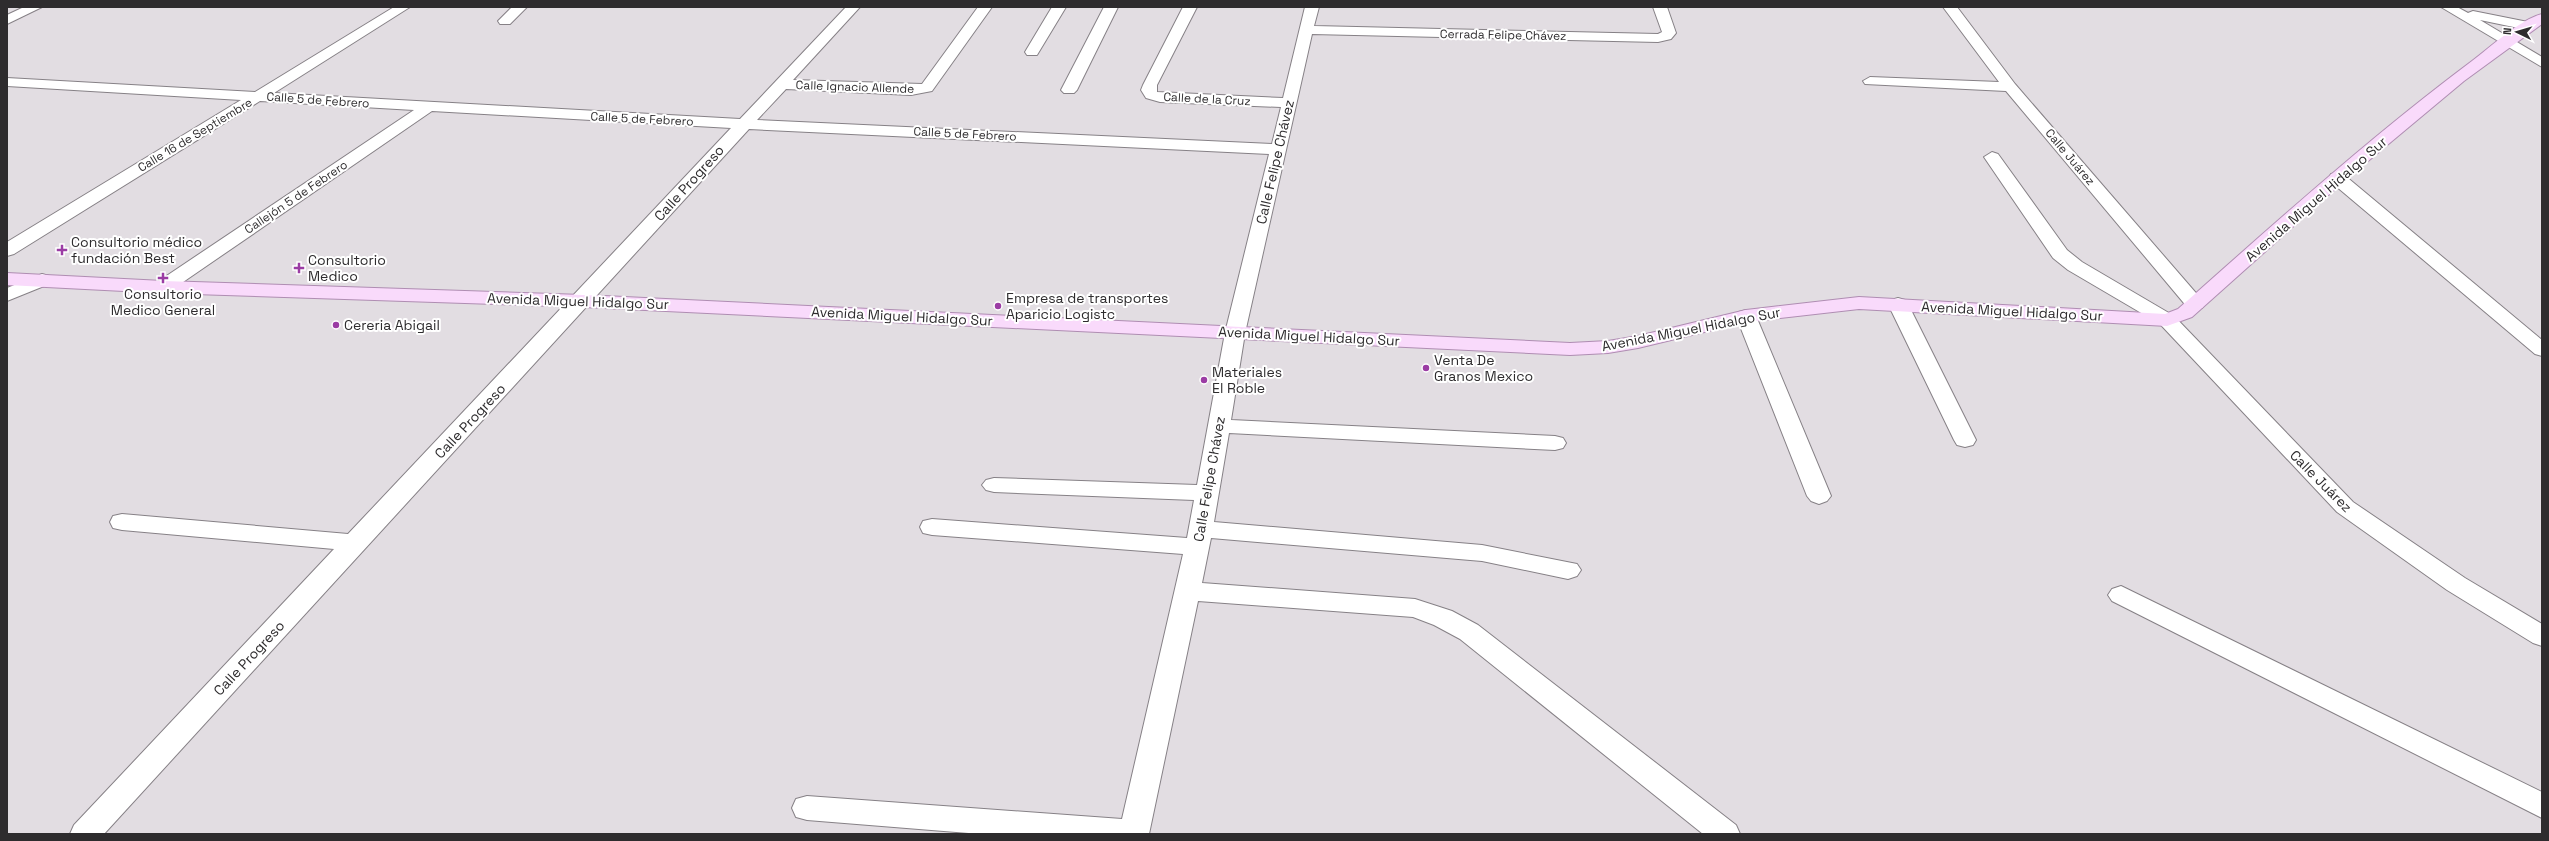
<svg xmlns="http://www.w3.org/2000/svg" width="2549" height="841" font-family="'Space Grotesk',sans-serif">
<rect width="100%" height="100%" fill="#e2dde2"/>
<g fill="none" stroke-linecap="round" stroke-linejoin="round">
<defs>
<path id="minor" d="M24 7H42L7 24V15Z
M394 7H410L274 93 740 119 846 7H860L793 80 922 84 978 7H992L932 91 911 95 786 89 757 120 1272 144 1281 107 1160 102 1146 98 1141 90 1143 85 1183 7H1197L1157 85V92L1283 98 1305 7H1319L1314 26 1658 34 1662 32 1653 7H1667L1676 33 1671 39 1658 42 1312 34 1245 333 1231 420 1555 436 1563 438 1566 443 1563 448 1555 450 1229 433 1214 522 1482 545 1577 564 1581 570 1577 576 1568 579 1482 561 1211 538 1202 583 1415 599 1452 611 1478 625 1736 825 1740 834H1703L1460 639 1434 625 1413 617 1198 601 1149 834H981L807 820 796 817 792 808 796 799 807 796 1122 819 1183 554 932 535 923 533 920 527 923 521 932 519 1187 538 1194 500 994 492 986 490 982 485 986 480 994 478 1197 485 1225 333 1269 154 749 129 104 834H70L74 825 334 549 122 530 113 528 110 522 113 516 122 514 348 534 731 128 432 111 170 291H156L153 287 156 283 414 110 260 101 14 254 7 256V242L241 100 7 86V78L255 92Z
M512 7H527L510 24H500L498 21Z
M1052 7H1066L1037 55H1027L1025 52Z
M1104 7H1118L1077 90 1074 93H1064L1061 90Z
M1943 7H1957L2015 84 2202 300 2205 304 2202 308H2188L2006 91 1865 84 1863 81 1870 77 1999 82Z
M2441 7H2457L2468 13 2473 11 2533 23 2535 26 2528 30 2480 20 2542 57V67Z
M1992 152 1998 154 2067 250 2082 262 2174 316 2353 502 2465 578 2542 624V646L2533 643 2447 590 2337 512 2160 324 2068 270 2053 258 1984 157Z
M2337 173 2343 174 2542 340V356L2535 354 2331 182 2329 178 2331 174Z
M42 274 49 276 52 280 49 284 7 301V288Z
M1898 298 1905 300 1908 304 1976 440 1973 445 1965 447 1957 445 1954 440 1888 304 1891 300Z
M1746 310 1753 312 1756 316 1831 496 1827 501 1819 504 1811 501 1807 496 1736 316 1739 312Z
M2121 586 2542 792V818L2112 601 2108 595 2112 589Z"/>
<path id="major" d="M2542 14V24L2464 81 2343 182 2192 317 2167 326 1859 309 1746 322 1638 348 1608 353 1570 355 583 307 163 293 7 285V273L163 281 583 295 1570 343 1608 341 1638 336 1746 310 1859 297 2165 314 2178 309C2274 224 2369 138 2472 61 2491 47 2519 20 2542 14Z"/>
</defs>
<use href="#minor" stroke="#868186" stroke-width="2"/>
<use href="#major" stroke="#af8db2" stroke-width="2"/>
<use href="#minor" fill="#fff" fill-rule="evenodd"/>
<use href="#major" fill="#f9dafb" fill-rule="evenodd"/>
</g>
<g fill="#9b3ca4" stroke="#fff" stroke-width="1.5">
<path d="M60 244h4v4h4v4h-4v4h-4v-4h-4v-4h4z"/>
<path d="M297 262h4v4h4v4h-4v4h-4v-4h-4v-4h4z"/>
<path d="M161 272h4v4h4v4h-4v4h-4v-4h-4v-4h4z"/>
<circle cx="998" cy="306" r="4"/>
<circle cx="336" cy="325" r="4"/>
<circle cx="1426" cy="368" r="4"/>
<circle cx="1204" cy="380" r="4"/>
</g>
<g text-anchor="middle" stroke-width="4" stroke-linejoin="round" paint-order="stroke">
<g font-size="12" fill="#2e2c2e" stroke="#fff">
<text transform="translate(1503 35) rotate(1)" y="4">Cerrada Felipe Chávez</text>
<text transform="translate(855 87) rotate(2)" y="4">Calle Ignacio Allende</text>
<text transform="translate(1207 99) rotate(3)" y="4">Calle de la Cruz</text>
<text transform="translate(318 100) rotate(4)" y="4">Calle 5 de Febrero</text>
<text transform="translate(642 119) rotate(3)" y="4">Calle 5 de Febrero</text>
<text transform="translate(965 134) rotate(3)" y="4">Calle 5 de Febrero</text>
<text transform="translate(195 135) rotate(-31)" y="4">Calle 16 de Septiembre</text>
<text transform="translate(2070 157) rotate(50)" y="4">Calle Juárez</text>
<text transform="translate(296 197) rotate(-34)" y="4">Callejón 5 de Febrero</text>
</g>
<g font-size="14" fill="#2e2c2e" stroke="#fff">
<text transform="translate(1275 162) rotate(-77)" y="5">Calle Felipe Chávez</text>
<text transform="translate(689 183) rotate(-48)" y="5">Calle Progreso</text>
<text transform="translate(2316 199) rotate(-41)" y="5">Avenida Miguel Hidalgo Sur</text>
<text transform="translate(578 301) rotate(2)" y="5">Avenida Miguel Hidalgo Sur</text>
<text transform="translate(2012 311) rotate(3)" y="5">Avenida Miguel Hidalgo Sur</text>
<text transform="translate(902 316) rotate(3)" y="5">Avenida Miguel Hidalgo Sur</text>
<text transform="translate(1691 329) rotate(-11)" y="5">Avenida Miguel Hidalgo Sur</text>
<text transform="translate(1309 336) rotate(3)" y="5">Avenida Miguel Hidalgo Sur</text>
<text transform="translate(470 421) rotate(-47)" y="5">Calle Progreso</text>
<text transform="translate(1209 479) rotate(-80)" y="5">Calle Felipe Chávez</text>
<text transform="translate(2321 481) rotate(45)" y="5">Calle Juárez</text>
<text transform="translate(249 658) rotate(-47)" y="5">Calle Progreso</text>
</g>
<g font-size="14" fill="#2e2c2e" stroke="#fff" text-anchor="start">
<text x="71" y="247">Consultorio médico<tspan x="71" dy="16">fundación Best</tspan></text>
<text x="308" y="265">Consultorio<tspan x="308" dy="16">Medico</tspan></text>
<text x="163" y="299" text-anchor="middle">Consultorio<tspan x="163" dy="16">Medico General</tspan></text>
<text x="1006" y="303">Empresa de transportes<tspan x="1006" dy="16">Aparicio Logistc</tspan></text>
<text x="344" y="330">Cereria Abigail</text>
<text x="1434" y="365">Venta De<tspan x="1434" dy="16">Granos Mexico</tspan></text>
<text x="1212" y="377">Materiales<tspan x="1212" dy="16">El Roble</tspan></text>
</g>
</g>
<rect width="2549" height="841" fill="none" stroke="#2e2c2e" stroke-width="16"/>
<g transform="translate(2517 32) rotate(275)" stroke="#ffffff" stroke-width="3" paint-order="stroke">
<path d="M0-3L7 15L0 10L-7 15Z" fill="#2e2c2e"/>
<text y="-6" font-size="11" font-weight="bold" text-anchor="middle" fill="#2e2c2e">N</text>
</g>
</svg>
